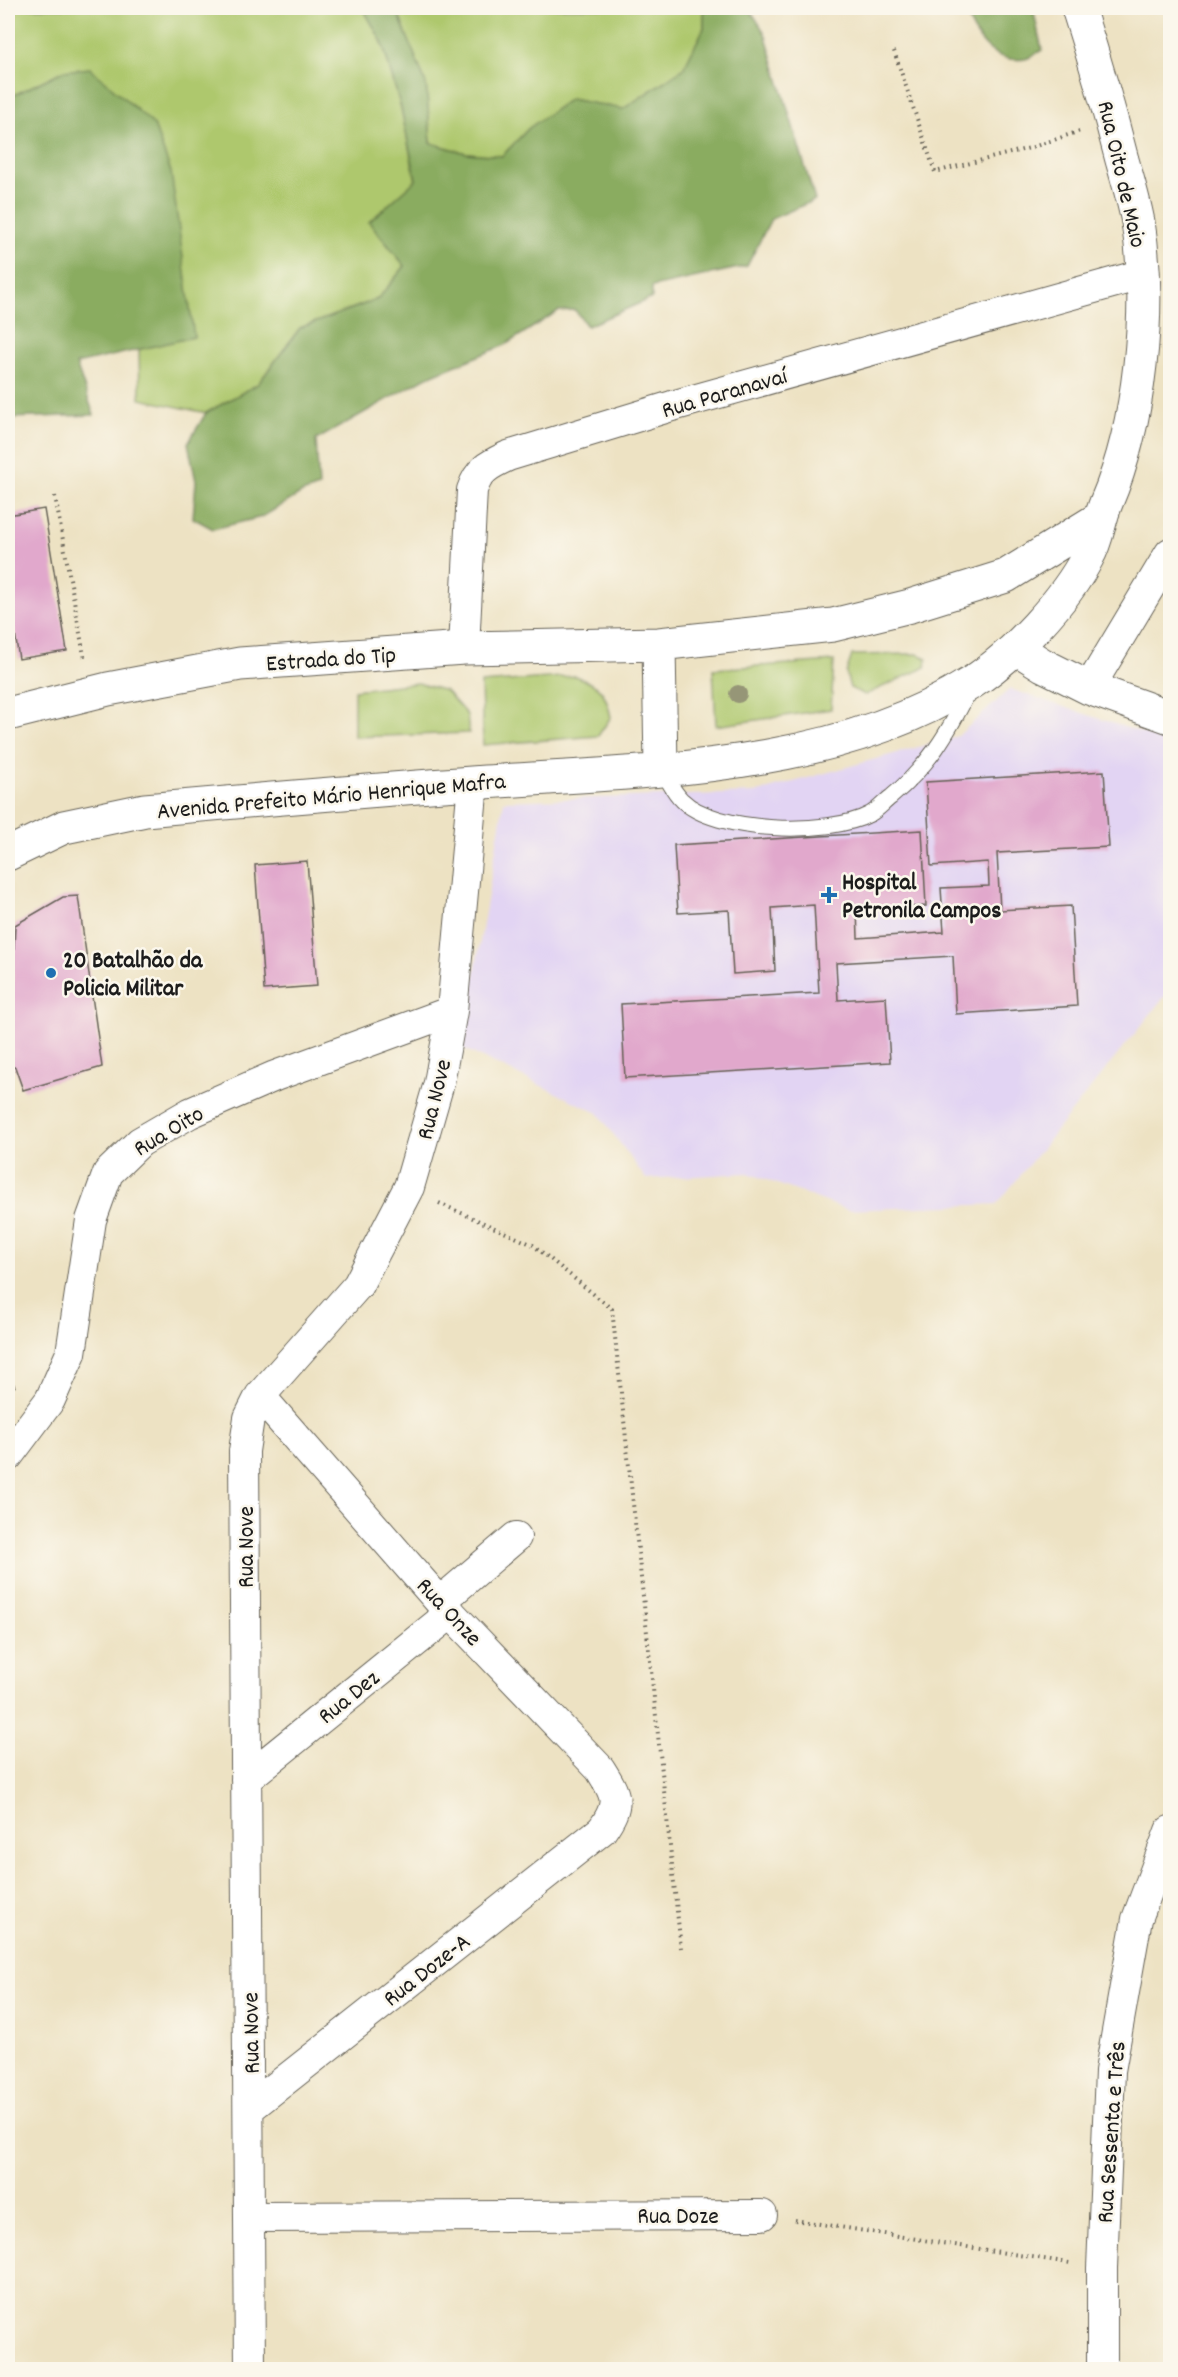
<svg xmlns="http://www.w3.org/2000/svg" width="1178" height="2377" font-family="Dekko,sans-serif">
<rect width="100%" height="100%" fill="#fbf7ec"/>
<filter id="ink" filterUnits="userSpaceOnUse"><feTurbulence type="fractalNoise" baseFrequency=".0167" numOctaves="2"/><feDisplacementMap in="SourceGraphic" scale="12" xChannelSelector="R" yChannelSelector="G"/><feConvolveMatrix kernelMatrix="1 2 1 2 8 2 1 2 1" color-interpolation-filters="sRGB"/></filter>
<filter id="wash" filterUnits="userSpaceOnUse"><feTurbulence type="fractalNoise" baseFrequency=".008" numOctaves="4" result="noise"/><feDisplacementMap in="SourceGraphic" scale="24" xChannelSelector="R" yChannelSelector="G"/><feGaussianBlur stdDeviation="1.35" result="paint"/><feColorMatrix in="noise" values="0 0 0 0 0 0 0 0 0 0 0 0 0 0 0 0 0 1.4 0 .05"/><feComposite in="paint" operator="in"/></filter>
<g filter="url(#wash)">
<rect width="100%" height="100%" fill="#ede2c3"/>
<path fill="#e2d4f3" d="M1010 689 1170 742V990L997 1204 848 1210 748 1173 646 1179 598 1113 462 1048 504 801 754 793 958 736Z"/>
<path fill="#aec86d" stroke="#657244" stroke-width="1.5" d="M8 8H363L382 42 401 108 416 181 369 222 405 266 378 299 300 328 258 384 206 413 140 399 139 349 194 337 63 71 8 98Z
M396 8H704V28L685 67 623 109 570 99 529 128 502 156 466 153 431 143 426 84Z
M917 654 927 658 926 667 865 695 850 688 846 673 852 655Z
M834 661 831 709 716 726 713 669Z
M575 676C601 687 605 689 611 717L598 736 483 745 481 683Z
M418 683 446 691 467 715 469 733 354 737V690Z"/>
<path fill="#8aac60" stroke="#53643e" stroke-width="1.5" d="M363 8H396L426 84 431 143 466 153 502 156 529 128 570 99 623 109 683 69 704 28V8H749L765 33 815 200 771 219 747 266 652 287V298L587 326 575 310 558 311 505 345 425 378 316 440 319 487 302 493 262 517 213 529 193 518 196 481 188 443 206 413 258 384 300 328 378 299 405 266 369 222 416 180 401 108 382 42Z
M964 8H1033L1042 50C1037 53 1030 58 1025 59 991 64 973 35 964 8Z
M90 68 154 125 171 172 194 337 76 364 94 415 8 418V98L63 71Z"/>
<g id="blocks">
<path fill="#e1a8cc" d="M44 509 67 651 19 659 8 589V515Z
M1104 771 1109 847 997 853 1000 910 1071 906 1077 1006 956 1014 953 956 836 963 838 1000 886 997 890 1062 625 1078 621 1004 819 993 814 905 772 908 775 971 733 974 729 910 678 913 674 845 922 830 926 906 857 910 858 938 944 932 941 888 989 886 988 862 931 866 926 782Z
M307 861 317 986 264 990 255 865Z
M78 896 102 1067 23 1090 15 1067 8 1069V1021H11L15 925 63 897Z"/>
</g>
</g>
<g filter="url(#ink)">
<use href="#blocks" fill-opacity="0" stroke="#656156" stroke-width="1.5"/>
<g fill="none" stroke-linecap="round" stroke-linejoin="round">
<defs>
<path id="service" d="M661 769C668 779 673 792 682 800 714 833 830 836 870 814 878 810 884 802 891 797 929 765 947 735 969 691"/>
<path id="minor" d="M464 648 472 490C479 469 489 465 508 456L672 406 1144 274
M1089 688 1170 553
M8 1456 50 1400 71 1353 91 1220 108 1173 140 1142 190 1113 275 1076 452 1011
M440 1602 516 1537
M246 1779 451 1613
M251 2107 602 1830C621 1803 617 1796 600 1769L440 1602 260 1396
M250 2217 762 2215
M250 2370C250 2063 246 1757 244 1451L249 1418 260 1396 358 1285 409 1187 439 1083 452 1011 473 783
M1102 2370V2268L1110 2071 1137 1919 1170 1831"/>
<path id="tertiary" d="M659 644 661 769
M1016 648 1043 665 1089 688 1170 717
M8 714 108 689 240 664 464 648 659 644 833 625 910 606 1006 576 1100 518
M8 854 64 827 145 810C258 800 372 790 485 782 644 771 833 771 971 683 1013 656 1066 600 1088 556 1097 540 1099 520 1106 503 1140 424 1152 307 1138 222 1134 201 1128 181 1122 160 1109 109 1094 58 1078 8"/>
</defs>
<use href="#service" stroke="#656156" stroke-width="17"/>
<use href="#minor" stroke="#656156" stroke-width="32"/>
<use href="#tertiary" stroke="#656156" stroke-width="35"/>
<path stroke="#656156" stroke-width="4" stroke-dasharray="1.5 4.5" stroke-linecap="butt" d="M894 51 935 172 1030 148 1080 131
M55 496 85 661
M439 1203 533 1245 612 1309 681 1948
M8 1388 18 1384
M795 2220 1070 2263"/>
<use href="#service" stroke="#fff" stroke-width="15"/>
<use href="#minor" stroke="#fff" stroke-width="30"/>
<use href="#tertiary" stroke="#fff" stroke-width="33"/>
</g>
<circle fill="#969677" cx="738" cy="694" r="9"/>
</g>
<g fill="#1f6fb2" stroke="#fbf7ec" stroke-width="2">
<path d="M826 886h6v6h6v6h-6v6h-6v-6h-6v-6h6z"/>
<circle cx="51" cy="973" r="6"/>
</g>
<g text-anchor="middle" stroke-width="5" stroke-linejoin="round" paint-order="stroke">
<g font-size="24" fill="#1c1c1c" stroke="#fbf7ec">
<text transform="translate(1123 174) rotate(77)" y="8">Rua Oito de Maio</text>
<text transform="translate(724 392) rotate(-16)" y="8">Rua Paranavaí</text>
<text transform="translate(331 658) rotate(-4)" y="8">Estrada do Tip</text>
<text transform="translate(331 795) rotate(-5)" y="8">Avenida Prefeito Mário Henrique Mafra</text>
<text transform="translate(433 1099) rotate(-76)" y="8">Rua Nove</text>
<text transform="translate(168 1130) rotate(-31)" y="8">Rua Oito</text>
<text transform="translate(245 1547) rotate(-90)" y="8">Rua Nove</text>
<text transform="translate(450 1611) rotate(47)" y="8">Rua Onze</text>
<text transform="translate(348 1696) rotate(-39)" y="8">Rua Dez</text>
<text transform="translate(426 1969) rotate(-38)" y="8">Rua Doze-A</text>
<text transform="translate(250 2033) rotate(-91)" y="8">Rua Nove</text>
<text transform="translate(1110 2132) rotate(-86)" y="8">Rua Sessenta e Três</text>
<text x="678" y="2223">Rua Doze</text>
</g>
<g font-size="24" font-weight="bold" fill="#1c1c1c" stroke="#fbf7ec" text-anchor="start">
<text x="842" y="889">Hospital<tspan x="842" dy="28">Petronila Campos</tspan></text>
<text x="63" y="967">20 Batalhão da<tspan x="63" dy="28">Policia Militar</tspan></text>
</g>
</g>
<rect width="1178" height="2377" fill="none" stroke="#fbf7ec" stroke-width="30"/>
</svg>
